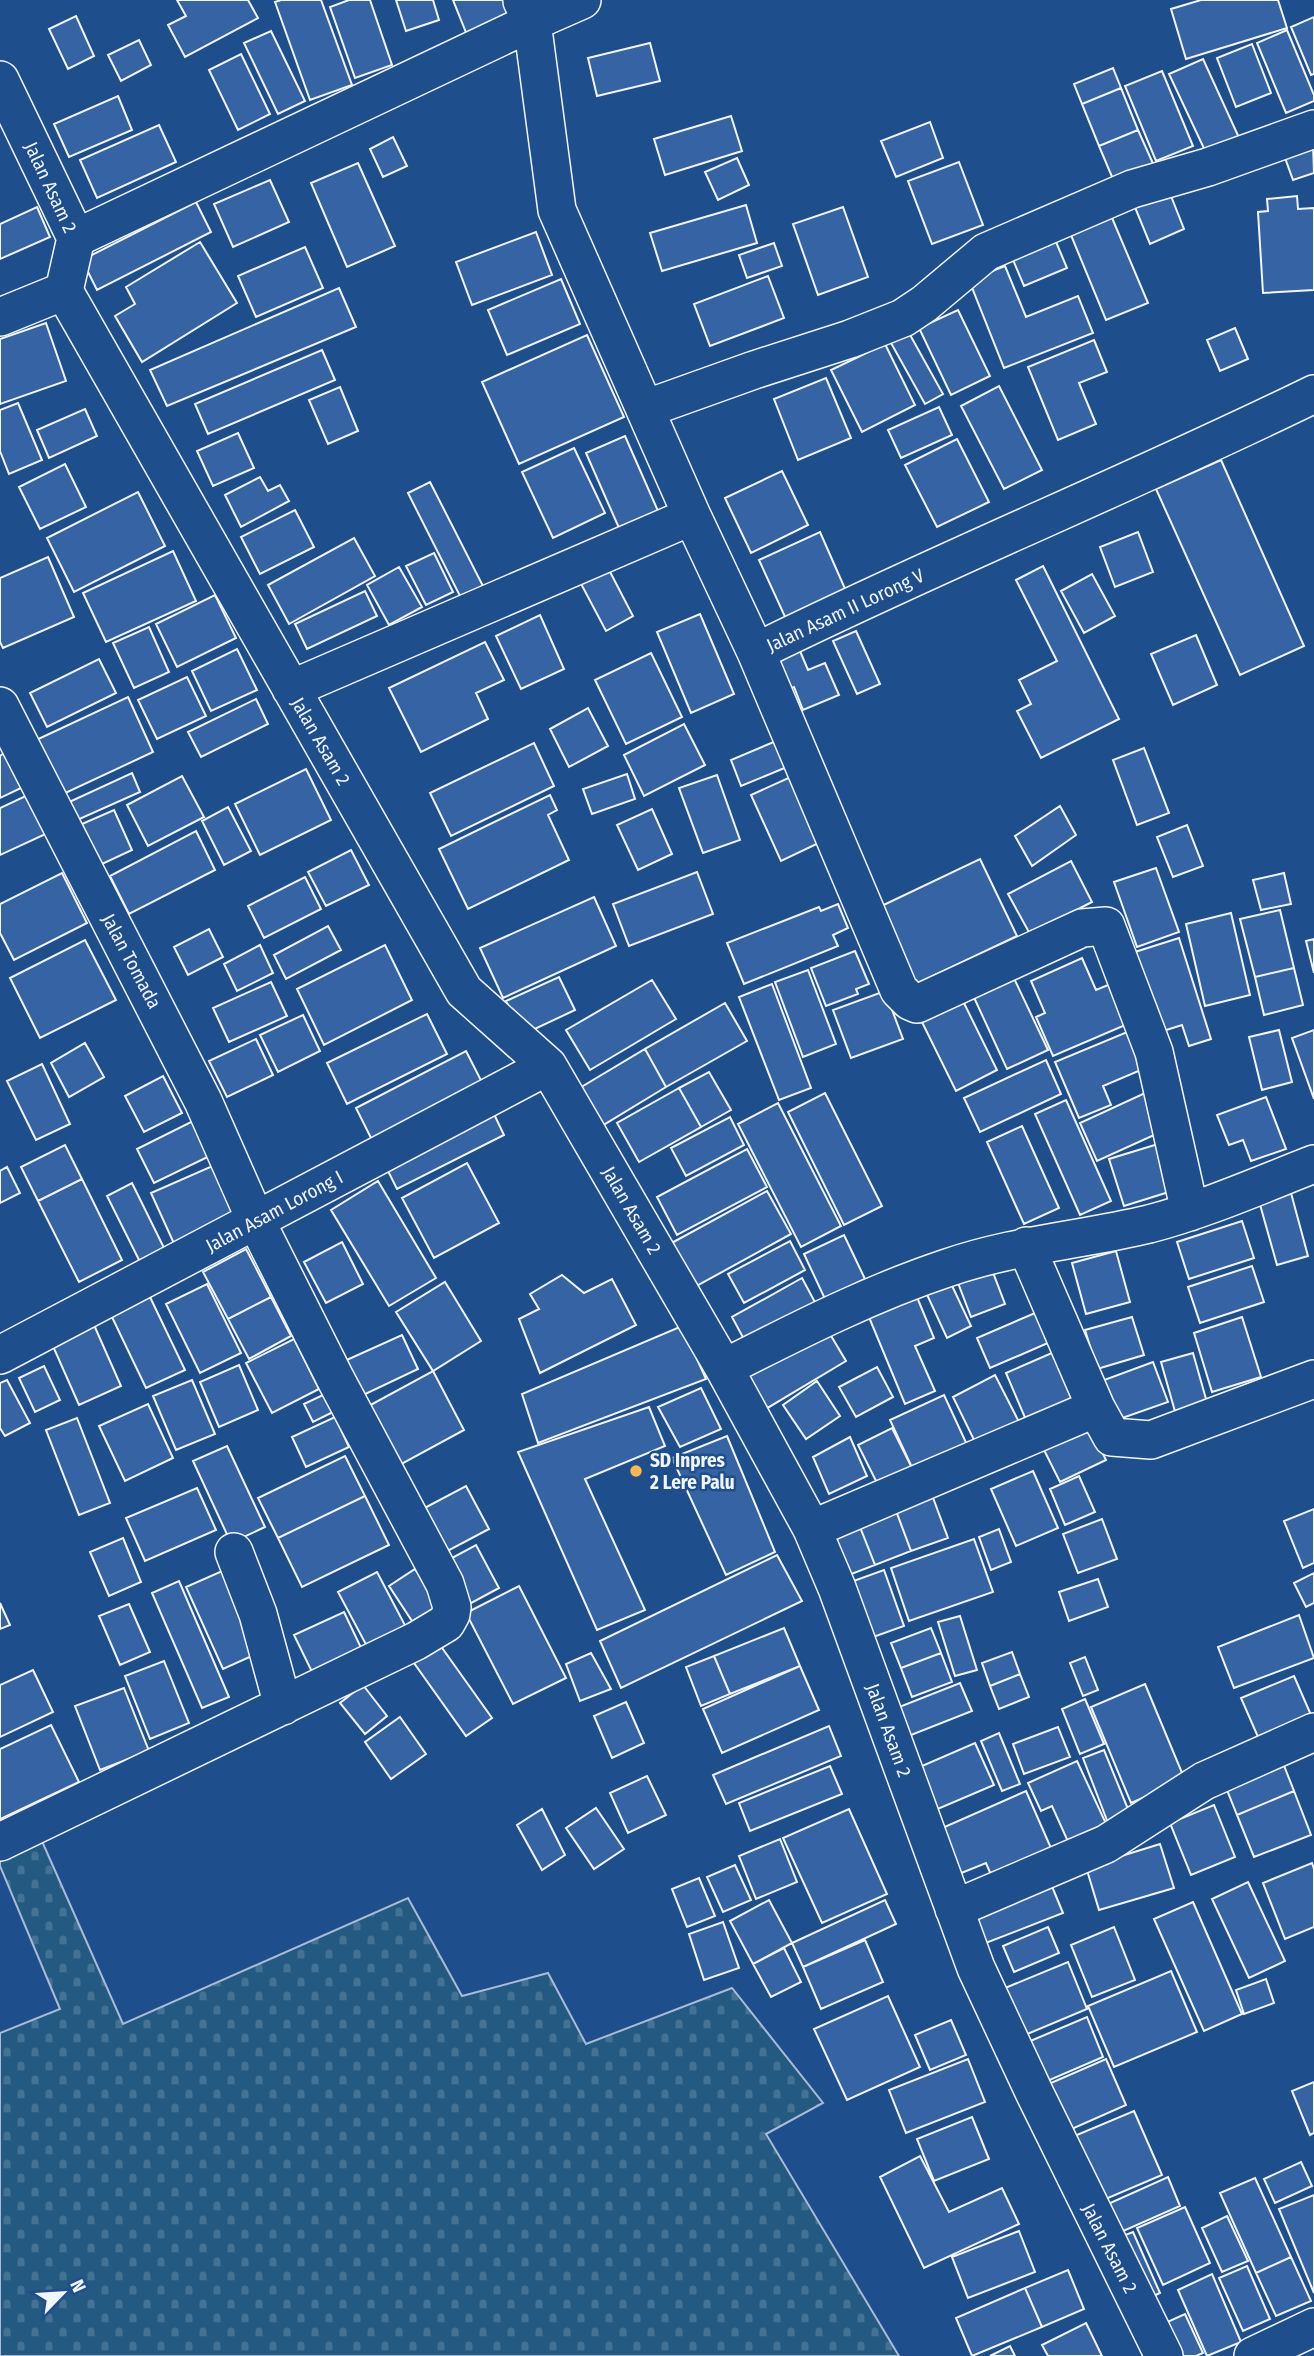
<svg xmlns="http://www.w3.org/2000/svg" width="1314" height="2356" font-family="'Fira Sans Condensed',sans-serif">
<defs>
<pattern id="cemetery-stones" width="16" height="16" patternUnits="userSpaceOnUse" patternTransform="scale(1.75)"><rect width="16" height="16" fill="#245a82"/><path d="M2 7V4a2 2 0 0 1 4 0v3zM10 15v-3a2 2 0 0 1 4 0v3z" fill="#447295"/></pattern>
</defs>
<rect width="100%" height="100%" fill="#1f4e8c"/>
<path fill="url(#cemetery-stones)" stroke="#a8bbd7" stroke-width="2" d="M41 1839 123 2024 408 1898 462 1996 548 1973 586 2044 732 1988 823 2103 766 2134 899 2356H0V2033L60 2009 0 1866V1854Z"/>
<path fill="#3563a3" stroke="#f2f6ff" stroke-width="2" d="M177 0H248L258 18 185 57 168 25 186 16Z
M281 0H321L352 85 310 100 275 2Z
M349 0H370L392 65 355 78 330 7Z
M396 0H433L439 20 406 31Z
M453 0H506L513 16 467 35Z
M1201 0H1278L1287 28 1186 59 1171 9Z
M76 16 94 56 68 69 49 29Z
M1314 17V74L1311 75 1291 27Z
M1287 30 1314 95V101L1286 113 1257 43Z
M271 31 305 101 278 114 244 43Z
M139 40 151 65 121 81 108 55Z
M650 43 660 81 597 96 588 58Z
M1252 44 1271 93 1236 107 1217 58Z
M241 54 270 114 238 130 209 70Z
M1203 59 1241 142 1208 157 1169 74Z
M1113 68 1121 88 1082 104 1074 84Z
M1162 71 1193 146 1156 161 1125 86Z
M1121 88 1138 130 1099 146 1082 104Z
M118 96 132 130 69 157 54 124Z
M731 116 742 151 665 175 654 139Z
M930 122 943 158 896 177 881 141Z
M159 125 176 162 97 198 80 160Z
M1138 130 1155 168 1115 184 1099 146Z
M393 137 407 166 383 177 370 149Z
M1313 145 1314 173 1293 180 1284 155Z
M737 158 749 185 718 200 705 172Z
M959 162 983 225 932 244 908 181Z
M358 163 395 246 347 267 311 183Z
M270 180 289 222 233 247 214 204Z
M1167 186 1184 229 1150 244 1132 200Z
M1297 196 1298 209 1314 208V290L1263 293 1258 212 1268 211 1267 199Z
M196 202 211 232 97 290 82 260Z
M746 205 757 243 662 271 650 233Z
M1107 206 1148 303 1106 320 1066 223Z
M37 207 50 237 0 259V224Z
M843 207 868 277 818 295 793 224Z
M1051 230 1067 268 1024 286 1008 248Z
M536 232 552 275 472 305 456 262Z
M200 242 237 303 142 362 115 316 135 304 126 287Z
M774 243 782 266 747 278 739 255Z
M305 247 323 288 256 317 238 276Z
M1005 266 1026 317 1078 296 1093 333 1004 368 969 280Z
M768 276 784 318 710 346 694 304Z
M561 279 580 324 507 355 488 310Z
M339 288 356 327 167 406 150 370Z
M958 310 990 376 951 395 919 328Z
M46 323 66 381 0 404V339Z
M1235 328 1248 359 1220 371 1207 340Z
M909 333 943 394 925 404 891 343Z
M587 335 624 417 519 464 482 382Z
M1094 340 1107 372 1079 383 1096 424 1058 440 1028 367Z
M885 344 915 405 862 432 831 370Z
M322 350 335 380 208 434 195 404Z
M826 378 851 438 798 460 774 399Z
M999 386 1042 470 1004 489 961 406Z
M340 387 358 431 328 444 309 400Z
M18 403 42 460 9 474 0 451V410Z
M939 407 952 435 901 458 888 430Z
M85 409 97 436 49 458 37 430Z
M238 433 254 468 213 486 197 451Z
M625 436 658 511 619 528 586 453Z
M957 439 989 502 937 527 905 465Z
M574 448 605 513 553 538 522 472Z
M1221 460 1304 646 1240 675 1156 489Z
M65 464 86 507 40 529 19 487Z
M782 471 808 525 751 553 725 498Z
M260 477 268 491 280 485 289 501 241 527 225 495Z
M430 482 483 586 461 598 408 493Z
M138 492 165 546 74 592 47 538Z
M295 510 314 547 260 574 241 537Z
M820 532 846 591 786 619 759 560Z
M1138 532 1153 572 1115 587 1100 547Z
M354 538 375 576 289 624 268 585Z
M173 551 196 601 106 642 83 593Z
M434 553 453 592 426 605 406 566Z
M48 557 74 617 3 648 0 642V578Z
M607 566 633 616 606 631 579 580Z
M1043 566 1119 719 1041 758 1017 711 1031 704 1019 680 1057 661 1016 580Z
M399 567 422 607 389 625 367 585Z
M1092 574 1115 616 1084 633 1061 591Z
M365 591 377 616 307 649 295 624Z
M215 595 236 638 177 667 156 624Z
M700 614 734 694 691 713 657 632Z
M540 615 564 669 521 689 496 636Z
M149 627 169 672 134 688 113 643Z
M856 631 880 684 857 694 833 641Z
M1196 635 1217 685 1173 705 1151 654Z
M485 642 504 680 476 693 488 719 421 752 389 688Z
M237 649 257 690 211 711 192 671Z
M800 651 808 670 825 663 839 695 803 710 794 687 785 691 773 663Z
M651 653 682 717 626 744 595 680Z
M99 659 116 693 47 727 30 693Z
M187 677 206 716 157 739 138 700Z
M128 697 153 752 59 796 34 741Z
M256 699 268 724 201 757 188 732Z
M588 708 608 746 569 767 550 729Z
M684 724 705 765 644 796 624 755Z
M776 741 787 767 741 786 731 760Z
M534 743 554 786 451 836 430 793Z
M1144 748 1169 813 1137 825 1113 760Z
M4 753 21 788 0 798V756Z
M306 769 331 820 260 855 235 804Z
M132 773 140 792 75 821 67 803Z
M627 774 635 799 592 814 583 789Z
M717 775 740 840 703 853 679 788Z
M795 775 825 840 781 861 751 795Z
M182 776 204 817 148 846 127 805Z
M32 793 50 832 0 855V808Z
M550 795 557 810 548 815 569 860 468 909 439 849Z
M1060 806 1076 835 1032 866 1015 836Z
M228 807 251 851 224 865 202 821Z
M652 809 672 854 638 870 617 825Z
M114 810 132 850 100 865 82 824Z
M1187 825 1203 866 1173 877 1157 837Z
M196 831 215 870 129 914 110 876Z
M351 850 369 885 326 906 308 872Z
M980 859 1017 936 910 987 873 910Z
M1071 861 1092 902 1030 934 1008 894Z
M1156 868 1179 932 1137 947 1114 882Z
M697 872 713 914 629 946 613 904Z
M62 873 87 923 14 960 0 933V904Z
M1284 873 1291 904 1261 910 1253 880Z
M305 877 321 909 264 938 248 906Z
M594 897 616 946 503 998 480 948Z
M838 904 848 928 833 935 838 946 744 984 727 943 819 907 821 911Z
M1280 910 1294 968 1255 977 1240 919Z
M1231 913 1250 995 1205 1006 1186 924Z
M328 926 341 950 286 979 274 955Z
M209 929 223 957 188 975 174 947Z
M1179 938 1211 1039 1189 1046 1182 1025 1160 1032 1135 952Z
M1314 939V973L1306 941Z
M85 940 116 1000 40 1038 10 978Z
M260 945 273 973 237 991 224 964Z
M385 945 412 1000 324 1045 297 989Z
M855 951 869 984 856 989 858 994 826 1006 811 968Z
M1082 958 1096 990 1113 983 1130 1023 1053 1056 1036 1017 1045 1013 1031 981Z
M1294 968 1303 1005 1264 1015 1255 977Z
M808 970 836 1044 803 1057 775 982Z
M1011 972 1048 1050 1007 1069 971 991Z
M559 977 575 1010 522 1035 506 1001Z
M652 980 676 1019 590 1070 566 1030Z
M271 982 287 1016 229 1042 213 1008Z
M772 984 811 1088 779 1100 739 997Z
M885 991 903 1039 851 1058 833 1010Z
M960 995 997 1070 956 1091 919 1016Z
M725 1003 747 1041 666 1087 645 1049Z
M427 1014 447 1054 347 1104 327 1063Z
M303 1015 320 1051 278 1072 260 1035Z
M1132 1030 1148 1067 1103 1086 1111 1105 1079 1118 1055 1062Z
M1279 1030 1292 1082 1262 1090 1249 1037Z
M1314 1030V1099L1292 1038Z
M256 1039 273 1075 227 1097 209 1061Z
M85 1043 104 1077 69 1097 51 1063Z
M645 1049 666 1087 600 1127 578 1089Z
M466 1051 489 1096 378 1152 356 1108Z
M1046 1060 1061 1094 980 1132 964 1098Z
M42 1064 70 1124 36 1140 7 1081Z
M709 1072 731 1110 701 1127 679 1088Z
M163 1076 182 1113 144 1132 125 1096Z
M679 1088 701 1127 639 1162 617 1123Z
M825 1093 882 1206 844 1225 788 1112Z
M1145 1093 1163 1131 1097 1161 1080 1123Z
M1266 1097 1286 1149 1251 1161 1243 1140 1229 1145 1217 1115Z
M1066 1100 1111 1201 1080 1215 1035 1114Z
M778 1103 841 1226 801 1247 738 1124Z
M493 1112 504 1135 397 1189 386 1167Z
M203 1116 220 1151 154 1183 137 1149Z
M730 1117 744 1145 686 1176 671 1148Z
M1022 1126 1059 1208 1024 1224 987 1142Z
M1158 1144 1172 1191 1124 1206 1109 1159Z
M65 1145 82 1179 38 1201 21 1167Z
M747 1149 767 1187 677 1235 657 1197Z
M467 1163 499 1223 434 1258 402 1198Z
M217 1164 241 1219 176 1248 151 1193Z
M7 1167 20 1193 0 1203V1171Z
M82 1179 122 1260 79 1282 38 1201Z
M378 1181 436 1278 389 1306 331 1210Z
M132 1183 169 1258 144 1270 107 1196Z
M767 1191 791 1234 693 1288 668 1245Z
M1291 1193 1308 1256 1277 1265 1259 1201Z
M1242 1221 1254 1258 1189 1279 1177 1242Z
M844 1235 865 1279 825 1299 804 1254Z
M790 1241 805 1270 744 1303 728 1274Z
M342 1242 363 1284 326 1303 304 1262Z
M246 1249 271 1297 228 1319 203 1272Z
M1116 1251 1130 1302 1086 1314 1072 1263Z
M989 1262 1005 1304 971 1317 955 1275Z
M1252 1266 1264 1302 1200 1323 1188 1287Z
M562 1275 584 1293 612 1279 636 1325 540 1373 519 1319 539 1309 530 1294Z
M947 1275 971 1326 947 1338 923 1286Z
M802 1278 817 1306 747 1345 732 1317Z
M445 1282 481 1341 433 1371 396 1312Z
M207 1284 241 1353 200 1373 166 1304Z
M914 1290 934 1338 915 1346 935 1391 905 1404 866 1310Z
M150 1297 185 1370 146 1388 111 1315Z
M271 1297 291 1336 249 1359 228 1319Z
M1035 1313 1048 1343 990 1368 977 1338Z
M1132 1317 1144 1355 1097 1369 1085 1330Z
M1242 1317 1261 1377 1212 1392 1194 1333Z
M824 1324 846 1361 754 1416 732 1380Z
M94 1325 121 1386 79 1405 52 1344Z
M682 1326 706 1379 538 1443 522 1394Z
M402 1335 418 1369 357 1398 340 1363Z
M294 1339 319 1389 272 1413 246 1363Z
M1054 1352 1075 1399 1026 1420 1006 1373Z
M1193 1353 1208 1406 1176 1415 1161 1362Z
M1153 1362 1168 1402 1111 1422 1096 1383Z
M239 1365 258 1410 219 1427 200 1382Z
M44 1366 60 1400 35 1412 19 1378Z
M877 1367 893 1397 856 1417 839 1387Z
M433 1371 464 1430 396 1467 365 1408Z
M995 1375 1019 1422 976 1444 953 1397Z
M7 1380 30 1423 5 1436 0 1428V1383Z
M192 1380 215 1434 176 1450 153 1396Z
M817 1381 840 1416 806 1439 783 1405Z
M701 1388 721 1429 680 1447 658 1407Z
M327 1393 335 1411 313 1422 304 1404Z
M944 1395 969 1449 915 1474 890 1420Z
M148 1404 173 1458 125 1481 99 1426Z
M649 1407 665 1446 585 1479 645 1610 597 1630 518 1452Z
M335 1417 349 1447 306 1467 292 1437Z
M77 1418 110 1503 79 1515 46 1430Z
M1087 1422 1106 1460 1060 1482 1041 1444Z
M892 1428 915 1474 881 1491 858 1445Z
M727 1436 775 1552 726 1575 672 1458Z
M850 1437 867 1476 829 1494 813 1457Z
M227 1446 265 1527 231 1543 193 1461Z
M345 1456 365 1496 278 1538 258 1498Z
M1033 1471 1058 1528 1016 1546 991 1489Z
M1079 1476 1095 1512 1065 1525 1050 1489Z
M466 1486 489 1529 440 1555 417 1512Z
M197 1488 216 1530 145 1561 126 1518Z
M932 1495 948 1538 911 1551 895 1508Z
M365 1496 389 1545 302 1587 278 1538Z
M895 1508 911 1551 875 1565 858 1522Z
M1314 1509V1563L1303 1568 1284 1521Z
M1102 1519 1117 1559 1078 1573 1063 1534Z
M858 1522 875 1565 841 1578 825 1535Z
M999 1529 1011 1562 991 1570 979 1537Z
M123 1538 141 1582 109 1596 90 1552Z
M974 1539 993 1592 909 1621 891 1568Z
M476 1545 499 1588 462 1608 439 1565Z
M777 1555 802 1601 621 1688 600 1641Z
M229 1568 265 1650 223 1669 186 1587Z
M415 1569 440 1607 414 1624 389 1586Z
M884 1570 904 1626 865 1640 845 1584Z
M377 1572 408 1631 370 1652 338 1592Z
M1314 1573V1603L1306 1607 1294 1583Z
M1098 1579 1108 1607 1069 1621 1059 1592Z
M179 1581 229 1697 202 1708 152 1593Z
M519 1586 566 1678 513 1704 466 1613Z
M0 1603 10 1625 0 1629Z
M129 1604 150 1652 120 1665 99 1616Z
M344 1612 364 1654 315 1678 294 1635Z
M1299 1615 1314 1658 1234 1688 1218 1647Z
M960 1616 977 1670 955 1676 938 1622Z
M784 1628 800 1666 730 1694 714 1656Z
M931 1628 941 1653 901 1668 891 1643Z
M440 1645 492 1718 466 1736 414 1663Z
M1012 1652 1020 1674 990 1686 982 1663Z
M591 1653 611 1689 580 1701 566 1664Z
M941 1653 952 1682 912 1697 901 1668Z
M714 1656 730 1694 701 1706 686 1667Z
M1085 1657 1098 1690 1083 1696 1070 1663Z
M164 1661 189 1723 150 1739 125 1676Z
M800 1666 819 1710 722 1753 703 1709Z
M33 1670 53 1712 0 1737V1685Z
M1020 1674 1029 1697 999 1709 990 1686Z
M1294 1676 1311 1715 1258 1737 1241 1698Z
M960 1683 972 1711 901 1739 889 1711Z
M1145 1684 1185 1780 1131 1803 1091 1707Z
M363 1685 387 1716 365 1734 340 1703Z
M124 1688 149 1751 100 1770 75 1706Z
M1085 1699 1104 1744 1080 1754 1062 1709Z
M626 1702 644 1743 612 1758 594 1716Z
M400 1717 426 1754 391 1779 365 1742Z
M51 1725 79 1782 0 1819V1749Z
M829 1726 841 1756 726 1804 713 1775Z
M1058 1727 1070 1757 1024 1774 1013 1744Z
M999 1733 1020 1784 1002 1791 981 1741Z
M975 1743 994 1785 933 1811 915 1769Z
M1104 1750 1130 1814 1108 1823 1083 1758Z
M1281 1758 1294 1791 1237 1815 1223 1780Z
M1077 1761 1108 1828 1070 1846 1052 1806 1041 1811 1028 1783Z
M830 1766 842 1794 750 1831 739 1803Z
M647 1776 666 1815 628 1833 610 1793Z
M1026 1791 1054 1855 994 1882 986 1863 959 1874 940 1829Z
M1294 1791 1311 1835 1254 1857 1237 1815Z
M1214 1805 1235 1857 1191 1875 1170 1823Z
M596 1808 624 1849 594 1869 566 1828Z
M542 1809 565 1855 542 1870 517 1825Z
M849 1809 887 1894 822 1923 783 1838Z
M780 1839 797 1882 756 1899 739 1856Z
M1160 1844 1174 1888 1099 1910 1086 1867Z
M1312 1863 1314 1869V1927L1285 1939 1263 1883Z
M735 1865 751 1900 723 1912 707 1877Z
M699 1878 715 1916 687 1927 672 1889Z
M1248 1882 1285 1961 1249 1978 1212 1899Z
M1051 1884 1063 1913 978 1946 967 1917Z
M769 1900 792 1943 753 1964 730 1921Z
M885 1900 896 1924 803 1967 792 1943Z
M1193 1902 1242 2014 1204 2031 1154 1919Z
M723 1922 739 1968 704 1980 689 1934Z
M1048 1927 1059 1953 1014 1972 1003 1946Z
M1114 1927 1135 1980 1092 1997 1071 1945Z
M865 1940 883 1982 821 2009 803 1967Z
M784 1948 801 1982 771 1997 753 1964Z
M1068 1962 1087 2009 1013 2040 993 1993Z
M1171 1971 1197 2032 1114 2067 1088 2006Z
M1266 1979 1274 2003 1244 2014 1236 1990Z
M888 1996 920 2067 847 2100 814 2029Z
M1087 2017 1103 2057 1045 2082 1028 2042Z
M951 2020 966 2055 930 2070 915 2035Z
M968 2059 985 2102 906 2133 889 2090Z
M1106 2059 1126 2105 1065 2132 1044 2086Z
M1314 2082V2133L1310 2135 1292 2091Z
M1134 2111 1162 2175 1101 2201 1072 2137Z
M972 2117 989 2159 934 2181 917 2139Z
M920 2156 949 2212 1002 2188 1019 2224 924 2268 880 2177Z
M1301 2162 1312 2186 1275 2203 1264 2179Z
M1168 2177 1180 2206 1121 2232 1108 2204Z
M1255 2178 1291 2257 1256 2273 1220 2193Z
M1314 2195V2293L1279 2209Z
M1185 2207 1210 2263 1163 2285 1137 2228Z
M1227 2216 1248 2261 1222 2272 1202 2228Z
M1019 2231 1035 2272 968 2298 952 2257Z
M1133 2232 1160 2293 1143 2301 1115 2239Z
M1291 2257 1311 2301 1276 2316 1256 2273Z
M1247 2266 1270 2319 1243 2331 1219 2278Z
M1068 2270 1084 2309 1042 2327 1025 2288Z
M1212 2274 1241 2342 1207 2356 1178 2290Z
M1025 2288 1042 2327 972 2356 956 2318Z
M1185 2314 1203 2353 1196 2356H1167L1154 2328Z
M1086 2323 1102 2356H1048L1042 2345Z
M1010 2346 1015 2356H990Z"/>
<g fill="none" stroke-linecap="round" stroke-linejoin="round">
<defs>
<path id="minor" d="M522 1 532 22 582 0
M0 80 76 238 64 291 464 991 548 1066 724 1368 812 1529 837 1588 976 1968 1035 2094 1164 2356
M76 238 532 22 557 210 692 516
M0 317 64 291
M645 409 754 370 850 339 903 318 924 304 986 252 1132 189 1208 167 1314 129
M756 652 899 990 910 1001 917 1004 1082 928 1106 926 1154 1052 1190 1212
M291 689 692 516 756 652C940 561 1130 484 1314 394
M0 706 203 1101 256 1221 336 1380 445 1584 452 1607 451 1614 446 1623 416 1641 0 1842
M0 1355 548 1066
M724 1368C797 1331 869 1294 947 1268 1013 1245 1082 1240 1149 1224 1206 1209 1260 1185 1314 1164
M1096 1408 1112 1437 1151 1440 1314 1379
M812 1529 1096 1408 1026 1246
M234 1552 258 1614 283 1706
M954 1909 1106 1844 1204 1781 1314 1732
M1253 2356 1314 2327"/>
</defs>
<use href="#minor" stroke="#f2f6ff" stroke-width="40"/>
<use href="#minor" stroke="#1f4e8c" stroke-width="37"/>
</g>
<circle fill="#ffb74d" stroke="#1f4e8c" stroke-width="2.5" cx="636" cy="1471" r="7"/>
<g text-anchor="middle" stroke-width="5" stroke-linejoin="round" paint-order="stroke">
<g font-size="19" fill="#f2f6ff" stroke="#1f4e8c">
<text transform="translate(51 187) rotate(65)" y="7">Jalan Asam 2</text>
<text transform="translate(845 610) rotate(-25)" y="7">Jalan Asam II Lorong V</text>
<text transform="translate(321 741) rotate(60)" y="7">Jalan Asam 2</text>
<text transform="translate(132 961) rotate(62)" y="7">Jalan Tomada</text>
<text transform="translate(632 1210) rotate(60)" y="7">Jalan Asam 2</text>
<text transform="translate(274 1211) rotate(-28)" y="7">Jalan Asam Lorong I</text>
<text transform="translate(889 1730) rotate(70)" y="7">Jalan Asam 2</text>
<text transform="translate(1110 2248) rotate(63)" y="7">Jalan Asam 2</text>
</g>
<g font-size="19" font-weight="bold" fill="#f2f6ff" stroke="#1f4e8c" text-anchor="start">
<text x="650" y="1467">SD Inpres<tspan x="650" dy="22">2 Lere Palu</tspan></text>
</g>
</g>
<g transform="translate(63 2293) rotate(65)" stroke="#1f4e8c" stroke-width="5" paint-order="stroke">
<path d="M0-5L12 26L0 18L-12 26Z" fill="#f2f6ff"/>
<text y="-10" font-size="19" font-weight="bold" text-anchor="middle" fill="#f2f6ff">N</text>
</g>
</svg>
